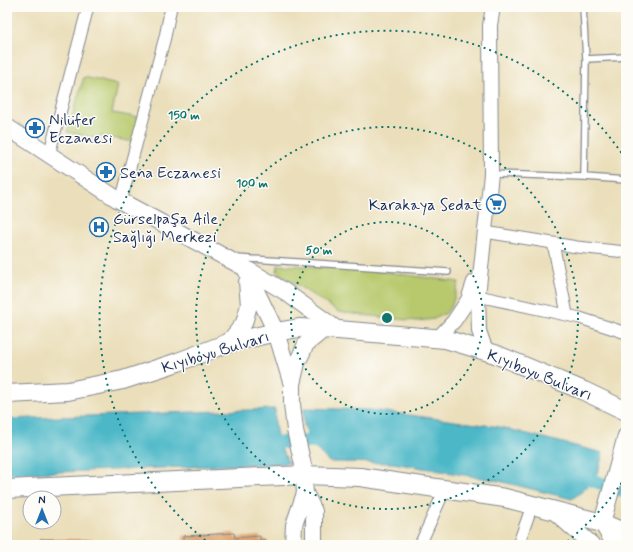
<svg xmlns="http://www.w3.org/2000/svg" width="633" height="552" font-family="Mynerve,sans-serif">
<rect width="100%" height="100%" fill="#fdfcf7"/>
<filter id="ink" filterUnits="userSpaceOnUse"><feTurbulence type="fractalNoise" baseFrequency=".025" numOctaves="2"/><feDisplacementMap in="SourceGraphic" scale="8" xChannelSelector="R" yChannelSelector="G"/><feConvolveMatrix kernelMatrix="1 2 1 2 8 2 1 2 1" color-interpolation-filters="sRGB"/></filter>
<filter id="wash" filterUnits="userSpaceOnUse"><feTurbulence type="fractalNoise" baseFrequency=".012" numOctaves="4" result="noise"/><feDisplacementMap in="SourceGraphic" scale="16" xChannelSelector="R" yChannelSelector="G"/><feGaussianBlur stdDeviation="0.9" result="paint"/><feColorMatrix in="noise" values="0 0 0 0 0 0 0 0 0 0 0 0 0 0 0 0 0 1.4 0 .05"/><feComposite in="paint" operator="in"/></filter>
<g filter="url(#wash)">
<rect width="100%" height="100%" fill="#ebdfbb"/>
<path fill="#b7c96c" stroke="#697c65" d="M84 77 118 85 112 113 143 118 140 143 101 136 96 138 67 132Z
M278 265 356 268 459 282 452 305 446 313 434 319 417 321 362 315 339 312 277 272Z"/>
<path fill="#4bb7c7" stroke="#337392" d="M304 408 371 410 500 427 603 453C597 478 594 483 572 499L499 481 429 469 393 463 329 462 312 445 304 425Z
M275 409V426L280 447 289 463 7 474V419Z"/>
<g fill="none" stroke-linecap="round" stroke-linejoin="round">
<path stroke="#4bb7c7" stroke-width="13" d="M261 443 328 441
M577 475 626 492"/>
</g>
<g id="blocks">
<path fill="#dca06a" d="M234 533 235 538 260 536V540L266 539 267 545H158V543L183 542V536Z
M40 539H92V543H117V545H40Z"/>
</g>
</g>
<g filter="url(#ink)">
<use href="#blocks" fill-opacity="0" stroke="#83878c" stroke-width="1"/>
<g fill="none" stroke-linecap="round" stroke-linejoin="round">
<defs>
<path id="service" d="M583 7 586 59 584 177
M586 59 626 57
M492 174 584 177 626 180
M236 258 448 272"/>
<path id="minor" d="M49 155 88 7
M121 201 165 37 171 7
M485 232 577 247 626 252
M553 243 567 314
M478 296 580 318 626 333
M420 545 445 489
M518 545 532 506"/>
<path id="tertiary" d="M438 338 454 321 468 300 474 282
M486 351 479 331 478 296 491 174 490 25 493 7"/>
<path id="secondary" d="M7 127 117 199 245 268 276 332 292 385V404L295 430 303 465 305 493 294 525 293 545
M245 268 284 291 338 330
M228 343 244 323 249 305 247 282
M292 384 297 363 306 344 323 330
M305 493 314 511V545
M554 511 592 545
M615 545 602 523 626 436"/>
<path id="primary" d="M7 394 68 391 123 380 178 362 228 343 276 332 299 328 338 330 445 339 495 354 584 391 626 411
M7 489 304 475 360 477 505 498 602 523 626 533"/>
</defs>
<use href="#service" stroke="#83878c" stroke-width="8"/>
<use href="#minor" stroke="#83878c" stroke-width="13"/>
<use href="#tertiary" stroke="#83878c" stroke-width="16"/>
<use href="#secondary" stroke="#83878c" stroke-width="18"/>
<use href="#primary" stroke="#83878c" stroke-width="20"/>
<use href="#service" stroke="#fff" stroke-width="5.5"/>
<use href="#minor" stroke="#fff" stroke-width="11"/>
<use href="#tertiary" stroke="#fff" stroke-width="14"/>
<use href="#secondary" stroke="#fff" stroke-width="16"/>
<use href="#primary" stroke="#fff" stroke-width="18"/>
</g>
</g>
<g fill="none" stroke="#0f766e" stroke-width="2" stroke-dasharray="2 4">
<circle cx="387" cy="318" r="96"/>
<circle cx="387" cy="318" r="191"/>
<path d="M625 478A287 287 0 0 1 564 544M210 544A287 287 0 1 1 625 158"/>
</g>
<defs>
<symbol id="pharmacy-ring" viewBox="-11 -11 22 22"><circle r="9.5" fill="#fdfcf7" stroke="#1f6fb2" stroke-width="1.5"/><path d="M-2-6h4v4h4v4h-4v4h-4v-4h-4v-4h4Z" fill="#1f6fb2"/></symbol>
<symbol id="supermarket-ring" viewBox="-11 -11 22 22"><circle r="9.5" fill="#fdfcf7" stroke="#1f6fb2" stroke-width="1.5"/><path d="M-6-5.5h2.5l.6 2H6L4.5 2H-2.5L-4.4-4H-6ZM-1.5 3.2a1.3 1.3 0 1 0 .1 0ZM3 3.2a1.3 1.3 0 1 0 .1 0Z" fill="#1f6fb2"/></symbol>
<symbol id="hospital-ring" viewBox="-11 -11 22 22"><circle r="9.5" fill="#fdfcf7" stroke="#1f6fb2" stroke-width="1.5"/><path d="M-5-5h3v3.5h4V-5h3V5h-3V1.5h-4V5h-3Z" fill="#1f6fb2"/></symbol>
</defs>
<g fill-rule="evenodd">
<use href="#pharmacy-ring" x="24" y="117" width="22" height="22"/>
<use href="#pharmacy-ring" x="95" y="161" width="22" height="22"/>
<use href="#supermarket-ring" x="485" y="193" width="22" height="22"/>
<use href="#hospital-ring" x="88" y="216" width="22" height="22"/>
</g>
<g text-anchor="middle" stroke-width="3" stroke-linejoin="round" paint-order="stroke">
<g font-size="16" fill="#1b2f5e" stroke="#fdfcf7" text-anchor="start">
<text x="49" y="125">Nilüfer<tspan x="49" dy="18">Eczanesi</tspan></text>
<text x="120" y="178">Sena Eczanesi</text>
<text x="482" y="210" text-anchor="end">Karakaya Sedat</text>
<text x="113" y="224">Gürselpaşa Aile<tspan x="113" dy="18">Sağlığı Merkezi</tspan></text>
</g>
<g font-size="16" fill="#1b2f5e" stroke="#fdfcf7">
<text transform="translate(215 351) rotate(-17)" y="6">Kıyıboyu Bulvarı</text>
<text transform="translate(540 374) rotate(22)" y="6">Kıyıboyu Bulvarı</text>
</g>
</g>
<circle cx="387" cy="318" r="6" fill="#0f766e" stroke="#fdfcf7" stroke-width="2"/>
<g font-size="12" text-anchor="middle" font-weight="bold" fill="#0f766e" stroke="#fdfcf7" stroke-width="3" stroke-linejoin="round" paint-order="stroke">
<text x="184" y="119">150 m</text>
<text x="252" y="187">100 m</text>
<text x="319" y="254">50 m</text>
</g>
<rect width="633" height="552" fill="none" stroke="#fdfcf7" stroke-width="24"/>
<g transform="translate(42 510)"><circle r="19" fill="#fdfcf7" stroke="#a3aaba"/>
<path d="M0-3L7 15L0 10L-7 15Z" fill="#1f6fb2"/>
<text y="-6" font-size="11" font-weight="bold" text-anchor="middle" fill="#1b2f5e">N</text>
</g>
</svg>
